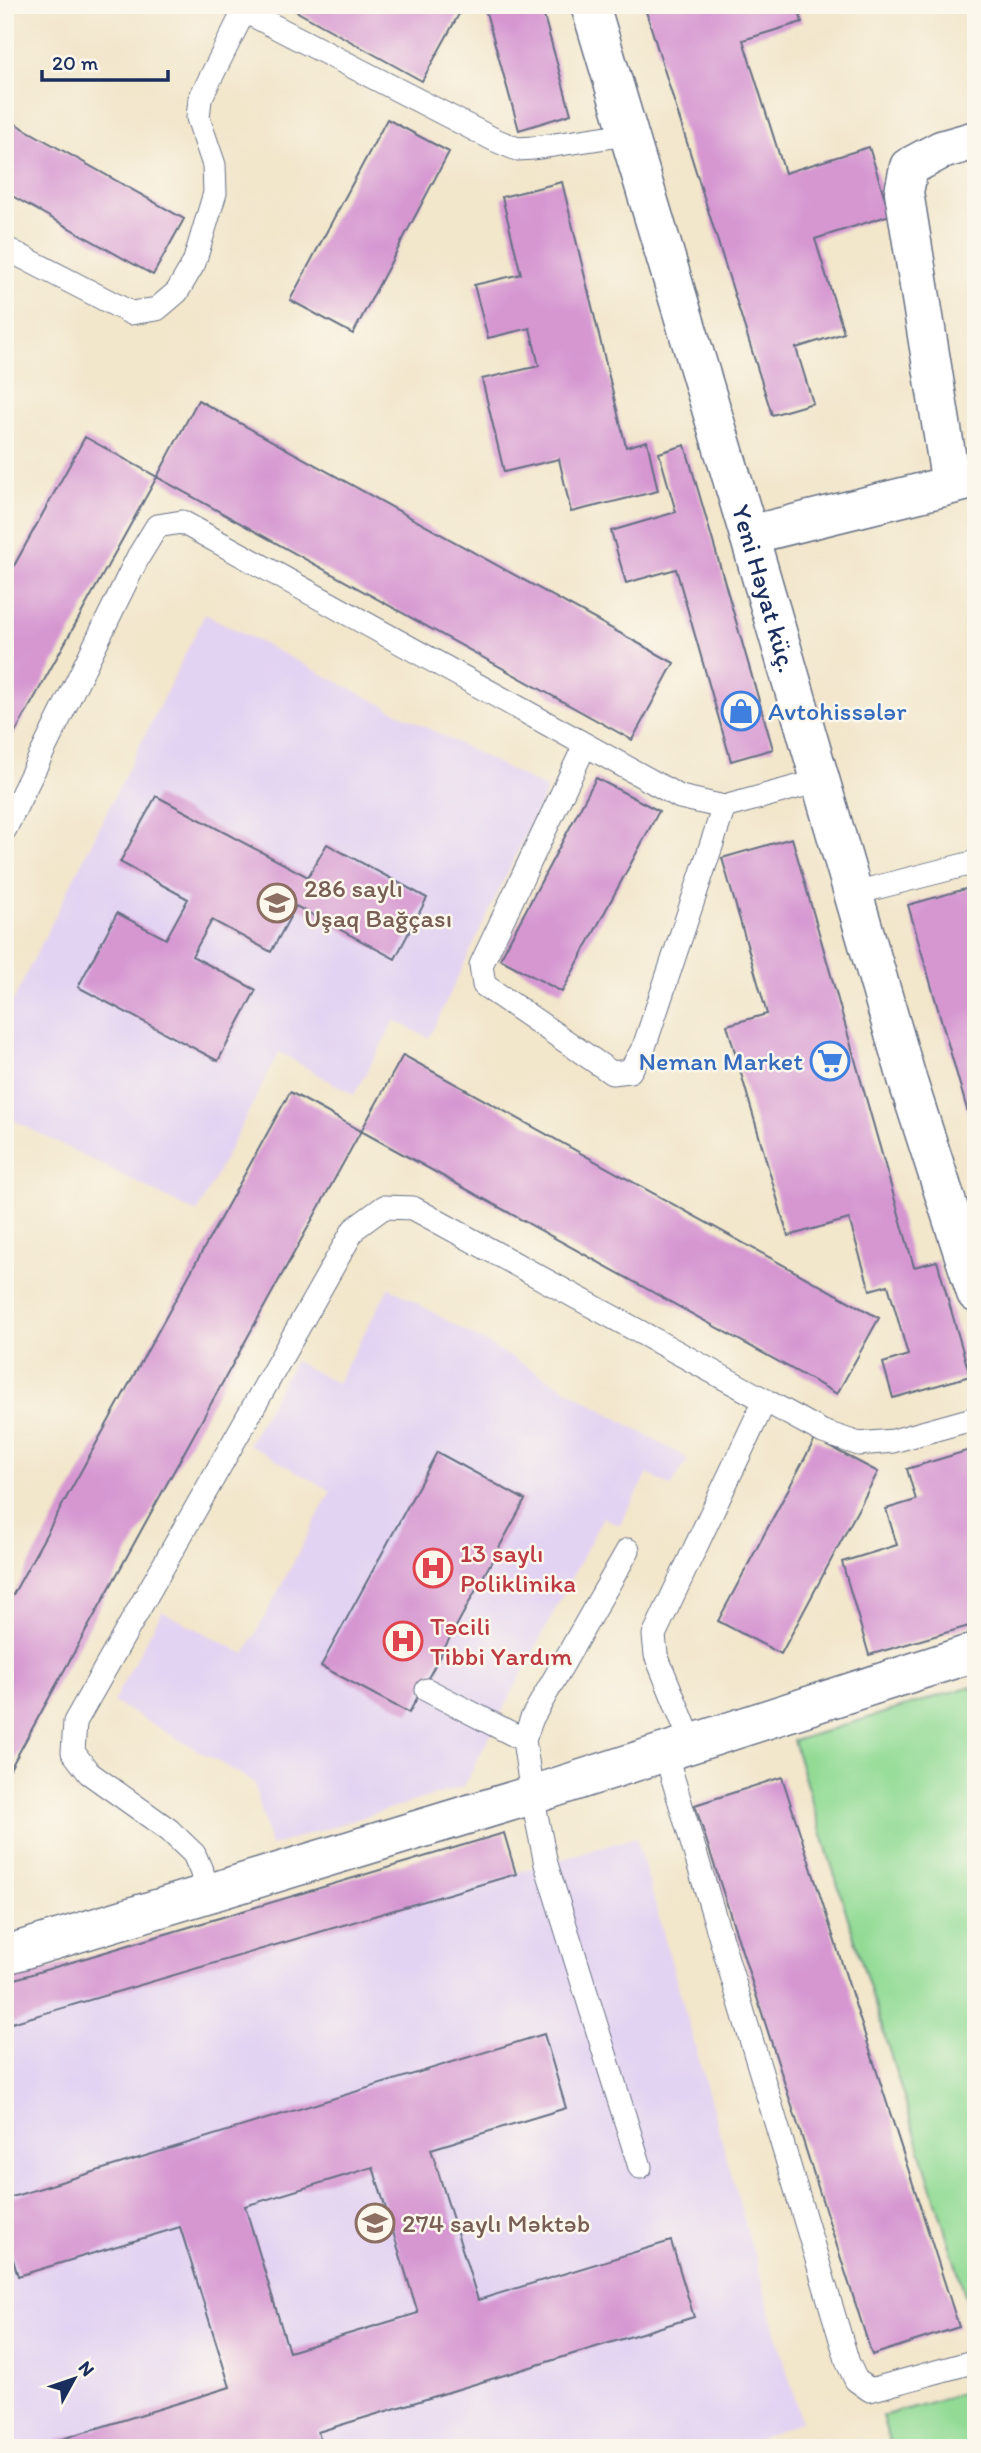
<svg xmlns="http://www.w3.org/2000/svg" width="981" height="2453" font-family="Itim,sans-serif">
<rect width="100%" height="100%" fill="#fbf7ec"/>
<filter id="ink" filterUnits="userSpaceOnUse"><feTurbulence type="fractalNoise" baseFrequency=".0143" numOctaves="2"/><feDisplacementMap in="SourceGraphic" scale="14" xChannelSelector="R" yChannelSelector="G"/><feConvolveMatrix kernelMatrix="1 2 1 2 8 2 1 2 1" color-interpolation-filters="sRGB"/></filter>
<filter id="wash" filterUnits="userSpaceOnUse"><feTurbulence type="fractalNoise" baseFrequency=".00686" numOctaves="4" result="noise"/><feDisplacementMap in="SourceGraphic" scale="28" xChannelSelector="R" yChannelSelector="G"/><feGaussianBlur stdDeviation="1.57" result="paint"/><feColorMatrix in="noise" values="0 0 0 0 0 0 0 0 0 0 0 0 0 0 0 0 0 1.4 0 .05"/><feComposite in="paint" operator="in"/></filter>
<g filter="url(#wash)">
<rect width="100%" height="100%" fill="#f2e6cb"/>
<path fill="#e3d3f2" d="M205 614 547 789 429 1038 395 1020 354 1095 279 1052 197 1213 5 1116V1017Z
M389 1287 688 1459 671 1487 648 1474 619 1525 603 1517 464 1786 270 1846 254 1782 113 1702 162 1611 245 1654 331 1491 248 1444 294 1361 337 1383Z
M636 1837 801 2421 740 2448H5V2025Z"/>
<path fill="#93db95" stroke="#57857a" stroke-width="2" d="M971 1686 976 1702V2330L793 1741Z
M976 2389V2448H891L882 2416Z"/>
<g id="blocks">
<path fill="#d697d1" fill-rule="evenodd" d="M285 5H464L422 81Z
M484 5H541L571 114 519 130Z
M644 5H797L802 22 743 40 785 173 869 147 890 215 815 239 844 333 796 348 813 403 772 415Z
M5 118 184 219 153 275 5 192Z
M387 119 449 152 353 334 290 300Z
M562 182 626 447 647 441 658 491 571 512 559 459 504 472 482 379 539 366 530 328 488 338 474 285 521 274 502 197Z
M198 400 674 663 632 740 157 477Z
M85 437 157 477 5 751V582Z
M685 445 773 749 731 761 676 569 626 583 611 531 676 512 659 453Z
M596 778 659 811 562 992 500 959Z
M156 796 308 877 327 844 427 898 395 959 296 906 271 952 212 920 192 956 256 990 218 1061 78 987 117 913 166 939 188 899 120 862Z
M792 838 914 1267 937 1261 970 1376 893 1398 883 1363 908 1355 888 1285 870 1290 849 1219 788 1236 727 1025 767 1014 722 858Z
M976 886V1137H975L908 905Z
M403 1055 879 1318 837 1394 361 1131Z
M290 1092 361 1131 5 1778V1609Z
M815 1439 878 1472 781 1654 718 1621Z
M976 1448V1624L869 1655 842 1562 897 1545 886 1509 916 1500 907 1469Z
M437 1452 525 1500 409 1713 321 1666Z
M782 1777 959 2327 872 2355 695 1805Z
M504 1833 516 1874 5 2025V1982Z
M544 2034 566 2108 431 2149 478 2300 671 2241 694 2317 318 2432 323 2448H281L279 2444 266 2448H33L230 2387 180 2227 18 2276 5 2233V2199ZM373 2167 418 2313 289 2352 245 2206Z"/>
</g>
</g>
<g filter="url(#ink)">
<use href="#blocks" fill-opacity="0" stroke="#666f84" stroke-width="2"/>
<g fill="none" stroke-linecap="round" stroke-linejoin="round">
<defs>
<path id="lane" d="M233 5 495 140 517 149 534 148 627 134
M5 248 131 313 157 309 177 292 194 263 215 193 214 165 198 118 200 99 244 11
M585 745 481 965 484 985 612 1073 630 1071 644 1047 724 807
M5 829 138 557 157 526 182 522 680 797 724 807 819 781
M855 893 976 862
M628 1550 532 1718 524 1740 532 1795 546 1864 640 2167
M427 1690 524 1740
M692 1744 656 1655 654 1635 765 1400
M665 1752 848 2363 856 2380 870 2390 976 2361
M211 1894 194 1854 169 1830 89 1773 73 1752 75 1722 354 1229 384 1207 413 1208 823 1432 859 1444 893 1441 976 1418"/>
<path id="street" d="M951 485 904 192 909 167 941 150 976 140
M749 535 976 479
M5 1955 532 1795 976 1652"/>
<g id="secondary">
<path id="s1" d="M590 5 749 535 908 1082 976 1293"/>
</g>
</defs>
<use href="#lane" stroke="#666f84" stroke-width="25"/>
<use href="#street" stroke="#666f84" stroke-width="41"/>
<use href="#secondary" stroke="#666f84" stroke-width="41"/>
<use href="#lane" stroke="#fff" stroke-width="23"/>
<use href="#street" stroke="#fff" stroke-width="38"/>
<use href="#secondary" stroke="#fff" stroke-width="38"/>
</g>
</g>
<defs>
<symbol id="shop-ring" viewBox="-11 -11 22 22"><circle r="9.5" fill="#fbf7ec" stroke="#3f7fe0" stroke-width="1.5"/><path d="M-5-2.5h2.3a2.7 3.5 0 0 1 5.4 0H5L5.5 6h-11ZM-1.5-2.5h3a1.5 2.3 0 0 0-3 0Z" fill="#3f7fe0"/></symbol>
<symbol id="school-ring" viewBox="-11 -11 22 22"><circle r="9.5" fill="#fbf7ec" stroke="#8d6e63" stroke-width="1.5"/><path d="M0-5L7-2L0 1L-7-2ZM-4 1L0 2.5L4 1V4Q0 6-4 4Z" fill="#8d6e63"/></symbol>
<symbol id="supermarket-ring" viewBox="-11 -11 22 22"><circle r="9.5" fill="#fbf7ec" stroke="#3f7fe0" stroke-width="1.5"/><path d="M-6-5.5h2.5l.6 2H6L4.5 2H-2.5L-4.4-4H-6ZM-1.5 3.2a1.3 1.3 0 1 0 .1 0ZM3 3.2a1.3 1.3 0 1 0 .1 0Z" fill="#3f7fe0"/></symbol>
<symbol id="hospital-ring" viewBox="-11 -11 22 22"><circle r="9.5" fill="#fbf7ec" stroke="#e0444e" stroke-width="1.5"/><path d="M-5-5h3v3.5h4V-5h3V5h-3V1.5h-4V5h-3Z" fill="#e0444e"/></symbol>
</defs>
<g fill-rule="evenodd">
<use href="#shop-ring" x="719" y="689" width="44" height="44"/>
<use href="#school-ring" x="255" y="881" width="44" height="44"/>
<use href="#supermarket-ring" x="808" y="1039" width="44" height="44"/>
<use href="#hospital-ring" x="411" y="1546" width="44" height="44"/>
<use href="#hospital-ring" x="381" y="1619" width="44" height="44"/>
<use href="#school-ring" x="353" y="2201" width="44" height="44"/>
</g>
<g text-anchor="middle" stroke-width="5" stroke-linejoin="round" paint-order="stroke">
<g font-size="26" fill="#1b2f5e" stroke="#fbf7ec">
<text dy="9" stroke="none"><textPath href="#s1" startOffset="609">Yeni Həyat küç.</textPath></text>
</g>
<g font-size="26" fill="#366cbe" stroke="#fbf7ec" text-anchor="start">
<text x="768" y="720">Avtohissələr</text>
<text x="803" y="1070" text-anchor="end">Neman Market</text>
</g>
<g font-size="26" fill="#785e54" stroke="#fbf7ec" text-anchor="start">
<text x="304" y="897">286 saylı<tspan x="304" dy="30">Uşaq Bağçası</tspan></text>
<text x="402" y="2232">274 saylı Məktəb</text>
</g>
<g font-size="26" fill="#be3a42" stroke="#fbf7ec" text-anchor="start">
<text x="460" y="1562">13 saylı<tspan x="460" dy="30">Poliklinika</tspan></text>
<text x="430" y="1635">Təcili<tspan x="430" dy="30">Tibbi Yardım</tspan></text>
</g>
</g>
<rect width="981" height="2453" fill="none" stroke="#fbf7ec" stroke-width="28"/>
<g transform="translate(74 2379) rotate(50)" stroke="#fbf7ec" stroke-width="5" paint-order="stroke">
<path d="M0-5L12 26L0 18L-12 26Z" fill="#1b2f5e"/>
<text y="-10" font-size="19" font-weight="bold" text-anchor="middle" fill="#1b2f5e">N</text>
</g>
<path d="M42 70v10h126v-10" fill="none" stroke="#1b2f5e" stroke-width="3.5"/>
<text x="52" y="70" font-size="21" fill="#1b2f5e" stroke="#fbf7ec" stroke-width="5" paint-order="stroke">20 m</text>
</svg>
